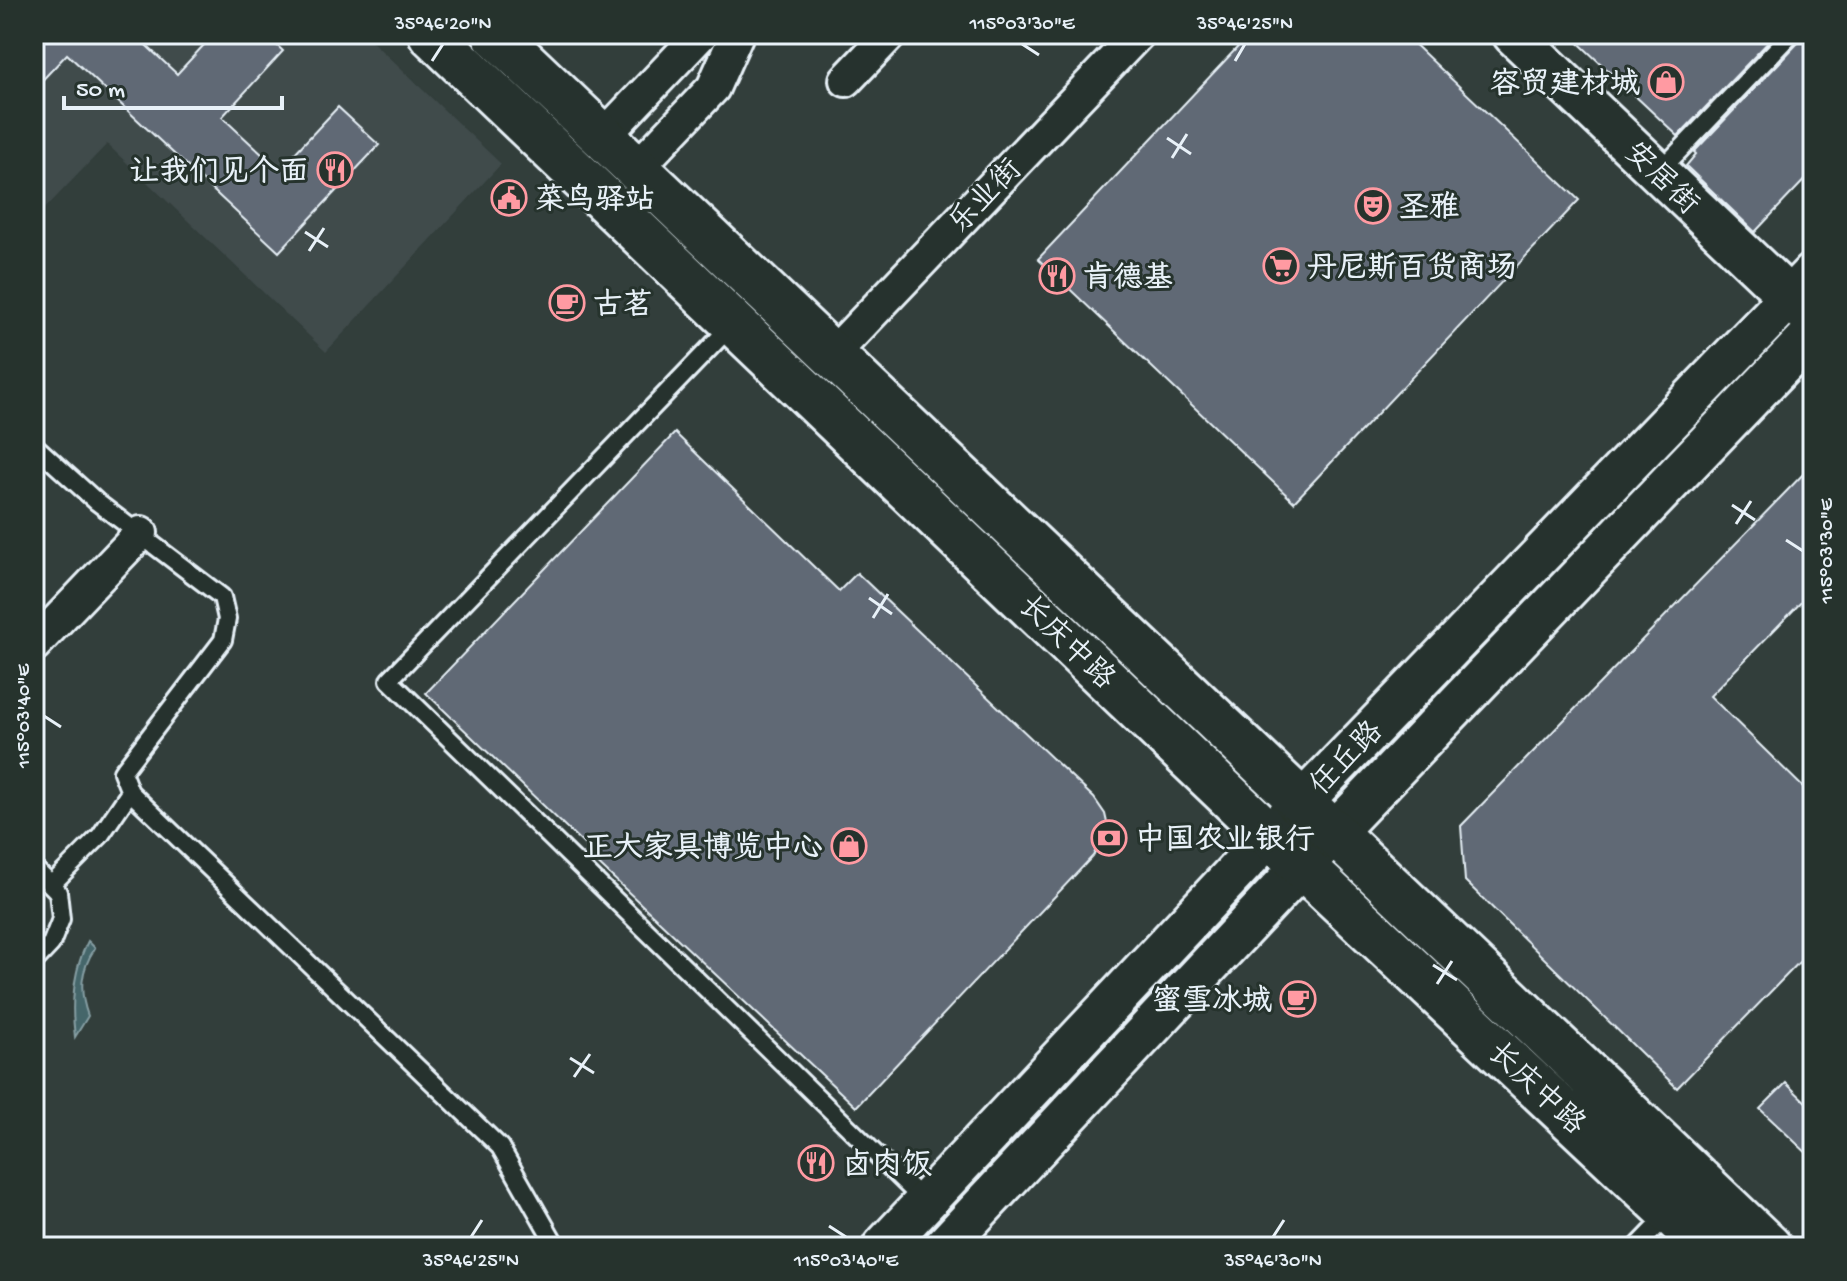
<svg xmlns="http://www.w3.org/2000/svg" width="1847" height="1281" font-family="'Gochi Hand','LXGW WenKai TC',sans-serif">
<rect width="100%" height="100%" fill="#323e3b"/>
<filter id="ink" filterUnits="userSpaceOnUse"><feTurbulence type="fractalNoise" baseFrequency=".0125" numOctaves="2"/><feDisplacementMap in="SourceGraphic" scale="16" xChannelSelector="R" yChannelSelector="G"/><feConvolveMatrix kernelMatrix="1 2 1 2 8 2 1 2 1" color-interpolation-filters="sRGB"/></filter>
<g filter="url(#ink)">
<path fill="#404b4c" d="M34 34H364L501 164 326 352 107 144 34 220Z"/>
<path fill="#44666b" stroke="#869ea3" stroke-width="2" d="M88 941 95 948C80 971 79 991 88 1016L75 1037C71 1005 73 970 88 941Z"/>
<path fill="#606974" stroke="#e8f1f8" stroke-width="2" d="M34 34H134L177 74 214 34H265L283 51 222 117 279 170 338 107 379 145 279 252 67 54 34 89Z
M1250 34H1404L1579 200 1294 502 1038 259Z
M1569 34H1776L1678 136Z
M1802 34H1813V171L1755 232 1686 166 1696 154 1694 152 1799 42Z
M675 433 839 591 857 573 1094 798 1105 814 1108 827 1093 856 856 1107 590 856 593 853 426 693Z
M1813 464V590L1710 696 1813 797V948L1677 1088 1465 881 1461 826Z
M1786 1083 1813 1109V1159L1760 1109Z"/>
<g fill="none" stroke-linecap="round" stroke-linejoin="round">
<defs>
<path id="service" d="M1658 173 1791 34
M732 325 389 680 925 1202
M34 445 97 502 222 597 227 619 223 640 122 772 130 792 500 1147 557 1247
M34 868 58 892 61 919 51 944 34 962
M51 885 100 836 130 792
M1637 1247 1670 1213"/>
<path id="minor" d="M846 80 890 34
M603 137 701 34
M636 169 713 88 737 34
M831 356 1138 34
M34 645 141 533"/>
<path id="tertiary" d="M1513 34 1808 315
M883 1247 1271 834 1813 273
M944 1247 1302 866 1813 333"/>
<path id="secondary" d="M431 34 1302 866 1707 1247
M495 34 1769 1247"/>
</defs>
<use href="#service" stroke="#e8f1f8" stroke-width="22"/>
<use href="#minor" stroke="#e8f1f8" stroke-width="38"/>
<use href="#tertiary" stroke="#e8f1f8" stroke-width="46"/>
<use href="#secondary" stroke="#e8f1f8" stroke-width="50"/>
<use href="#service" stroke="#26332d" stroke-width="16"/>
<use href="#minor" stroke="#26332d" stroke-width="32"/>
<use href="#tertiary" stroke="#26332d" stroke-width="40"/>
<use href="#secondary" stroke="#26332d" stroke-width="44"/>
</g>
</g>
<path fill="none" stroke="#e8f1f8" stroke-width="3" d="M1022 44 1039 55M432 61 443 44M1235 61 1245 44M1167 138 1191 154M1172 158 1187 134M305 232 328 247M309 251 324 228M1732 505 1755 520M1736 524 1751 501M1786 540 1803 551M869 598 892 614M873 618 888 594M44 716 61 727M1433 965 1457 980M1437 984 1452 961M570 1058 594 1073M574 1077 590 1054M829 1226 846 1237M471 1237 482 1220M1273 1237 1284 1220"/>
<defs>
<symbol id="shop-ring" viewBox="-11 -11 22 22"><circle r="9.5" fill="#26332d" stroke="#ff9aa2" stroke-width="1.5"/><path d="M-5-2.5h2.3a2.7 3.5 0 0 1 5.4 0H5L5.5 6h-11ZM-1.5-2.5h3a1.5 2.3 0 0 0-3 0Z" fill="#ff9aa2"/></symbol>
<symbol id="restaurant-ring" viewBox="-11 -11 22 22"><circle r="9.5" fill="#26332d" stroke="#ff9aa2" stroke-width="1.5"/><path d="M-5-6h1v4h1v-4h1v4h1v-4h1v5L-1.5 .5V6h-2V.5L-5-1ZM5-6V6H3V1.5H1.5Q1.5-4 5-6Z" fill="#ff9aa2"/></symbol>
<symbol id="civic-ring" viewBox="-11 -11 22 22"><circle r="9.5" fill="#26332d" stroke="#ff9aa2" stroke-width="1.5"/><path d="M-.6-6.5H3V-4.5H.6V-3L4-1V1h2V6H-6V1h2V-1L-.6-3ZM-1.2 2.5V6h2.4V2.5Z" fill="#ff9aa2"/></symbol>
<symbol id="theatre-ring" viewBox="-11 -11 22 22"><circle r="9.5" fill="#26332d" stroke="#ff9aa2" stroke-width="1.5"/><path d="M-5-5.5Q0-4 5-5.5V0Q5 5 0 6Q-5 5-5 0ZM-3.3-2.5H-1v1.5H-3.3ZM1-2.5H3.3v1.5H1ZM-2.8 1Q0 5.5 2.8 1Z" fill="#ff9aa2"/></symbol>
<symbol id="supermarket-ring" viewBox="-11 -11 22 22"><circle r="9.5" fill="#26332d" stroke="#ff9aa2" stroke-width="1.5"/><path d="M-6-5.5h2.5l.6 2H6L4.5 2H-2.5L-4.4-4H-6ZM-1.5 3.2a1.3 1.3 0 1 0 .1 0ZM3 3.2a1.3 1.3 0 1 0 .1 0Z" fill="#ff9aa2"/></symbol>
<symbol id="cafe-ring" viewBox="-11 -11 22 22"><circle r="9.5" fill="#26332d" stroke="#ff9aa2" stroke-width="1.5"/><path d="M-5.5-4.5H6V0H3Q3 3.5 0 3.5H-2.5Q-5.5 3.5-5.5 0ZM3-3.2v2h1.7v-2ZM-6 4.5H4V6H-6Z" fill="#ff9aa2"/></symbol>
<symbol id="bank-ring" viewBox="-11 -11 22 22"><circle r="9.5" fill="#26332d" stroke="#ff9aa2" stroke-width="1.5"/><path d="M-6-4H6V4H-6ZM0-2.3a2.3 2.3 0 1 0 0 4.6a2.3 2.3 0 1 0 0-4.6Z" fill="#ff9aa2"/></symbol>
</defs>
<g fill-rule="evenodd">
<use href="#shop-ring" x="1646" y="62" width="40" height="40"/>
<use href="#restaurant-ring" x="315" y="150" width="40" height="40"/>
<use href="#civic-ring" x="489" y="178" width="40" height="40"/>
<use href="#theatre-ring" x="1353" y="186" width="40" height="40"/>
<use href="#supermarket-ring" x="1261" y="246" width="40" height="40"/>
<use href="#restaurant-ring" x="1037" y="256" width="40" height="40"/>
<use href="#cafe-ring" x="547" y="283" width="40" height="40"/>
<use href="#bank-ring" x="1089" y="818" width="40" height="40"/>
<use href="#shop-ring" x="829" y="826" width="40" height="40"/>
<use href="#cafe-ring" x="1278" y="979" width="40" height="40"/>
<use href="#restaurant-ring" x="796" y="1143" width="40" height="40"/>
</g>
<g text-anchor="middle" stroke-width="6" stroke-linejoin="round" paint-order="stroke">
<g font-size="30" font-weight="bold" fill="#e8f1f8" stroke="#26332d" text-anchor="start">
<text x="1640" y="92" text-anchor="end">容贸建材城</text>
<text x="309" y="180" text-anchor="end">让我们见个面</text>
<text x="535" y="208">菜鸟驿站</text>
<text x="1399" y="216">圣雅</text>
<text x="1307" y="276">丹尼斯百货商场</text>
<text x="1083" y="286">肯德基</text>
<text x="593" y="313">古茗</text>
<text x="1135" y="848">中国农业银行</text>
<text x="823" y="856" text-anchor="end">正大家具博览中心</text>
<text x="1272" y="1009" text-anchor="end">蜜雪冰城</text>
<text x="842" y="1173">卤肉饭</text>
</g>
<g font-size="30" fill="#e8f1f8" stroke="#26332d">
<text transform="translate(1663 177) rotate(44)" y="10">安居街</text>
<text transform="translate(984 195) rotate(-46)" y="10">乐业街</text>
<text transform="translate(1068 641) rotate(44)" y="10">长庆中路</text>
<text transform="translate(1345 757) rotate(-46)" y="10">任丘路</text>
<text transform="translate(1538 1087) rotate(43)" y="10">长庆中路</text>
</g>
</g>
<rect width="1847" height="1281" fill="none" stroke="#26332d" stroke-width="88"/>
<path d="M64 96v12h218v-12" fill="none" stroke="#e8f1f8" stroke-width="4"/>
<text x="76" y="96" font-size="24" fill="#e8f1f8" stroke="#26332d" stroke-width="6" paint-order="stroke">50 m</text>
<rect x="44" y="44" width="1759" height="1193" fill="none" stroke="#e8f1f8" stroke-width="3"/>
<g font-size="20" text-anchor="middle" fill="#e8f1f8">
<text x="443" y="29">35°46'20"N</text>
<text x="1022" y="29">115°03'30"E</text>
<text x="1245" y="29">35°46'25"N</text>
<text transform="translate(1825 551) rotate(-90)" y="7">115°03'30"E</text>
<text transform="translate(22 716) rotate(-90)" y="7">115°03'40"E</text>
<text x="471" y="1266">35°46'25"N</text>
<text x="846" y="1266">115°03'40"E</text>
<text x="1273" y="1266">35°46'30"N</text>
</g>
</svg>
